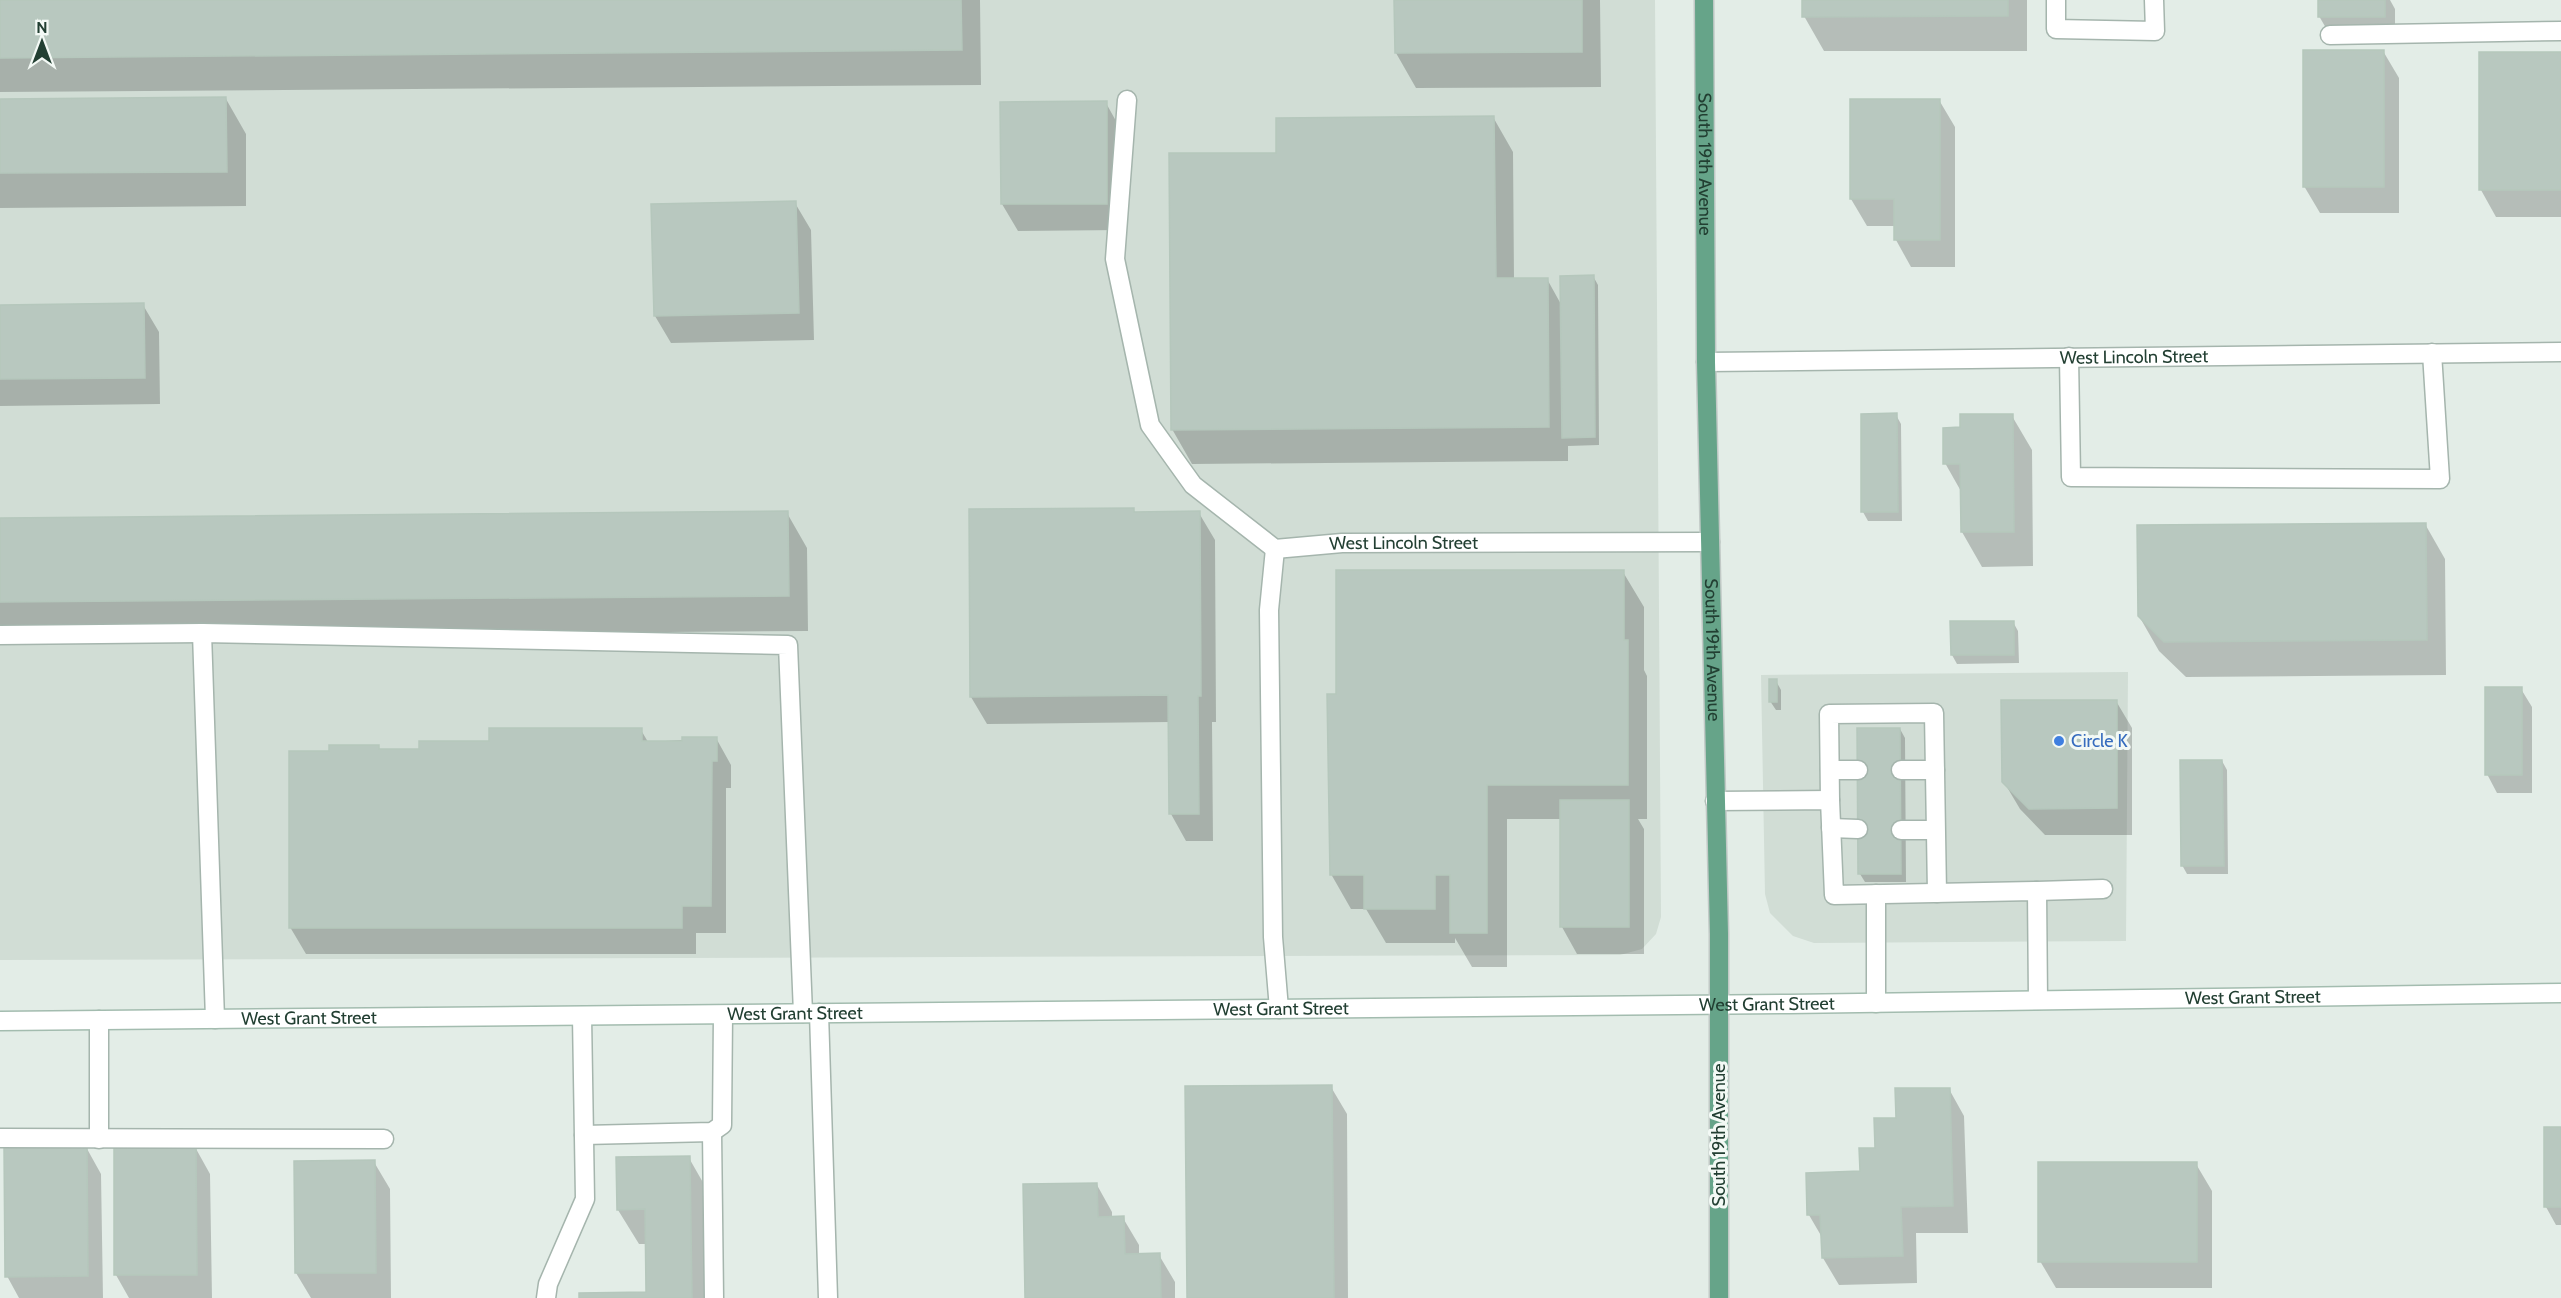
<svg xmlns="http://www.w3.org/2000/svg" width="2561" height="1298" font-family="Cabin,sans-serif">
<rect width="100%" height="100%" fill="#e3ede7"/>
<path fill="#d1ddd5" d="M0 0H1655L1661 917 1656 934 1642 949 1620 955 0 960Z
M2128 672 2126 941 1814 943 1793 936 1770 913 1765 894 1761 675Z"/>
<path fill="#0003" d="M0 0H980L981 85 0 92Z
M1396 0H1600L1601 87 1416 88 1396 53Z
M1804 0H2027V51H1824L1804 16Z
M2319 0H2390L2395 9V35H2330L2319 16Z
M2383 51 2399 78V213H2320L2304 186Z
M2561 54V217H2496L2481 190Z
M226 99 246 134V206L0 208V100Z
M1939 100 1955 127V267H1911L1896 240V226H1867L1851 199Z
M1106 103 1121 130 1122 230 1018 231 1002 204Z
M1493 117 1513 152 1514 280 1547 279 1562 306 1593 276 1598 285 1599 445 1568 446V461L1192 464 1172 429 1278 154Z
M795 203 811 230 814 340 671 343 655 316Z
M143 305 159 332 160 404 0 406V306Z
M1896 415 1901 424 1902 521H1868L1863 512Z
M2012 416 2032 450 2033 566 1982 567 1962 532V493L1945 463 1961 429Z
M1133 509 1136 514 1199 513 1215 540 1216 722H1212L1213 841H1186L1171 814 1170 722 987 724 971 697Z
M787 513 807 548 808 631 5 637 0 628V519Z
M2425 524 2445 559 2446 675 2186 677 2159 651 2139 616Z
M1623 572 1644 607V670L1647 676V819H1638L1644 829V954H1577L1562 927V819H1507V967H1472L1455 938V943H1386L1366 909H1351L1331 874 1338 695Z
M2013 622 2018 631 2019 663 1957 664 1952 655Z
M1776 681 1781 690V710H1776L1770 701Z
M2521 689 2532 707V793H2497L2487 774Z
M2116 701 2132 728V835H2045L2020 809 2004 782Z
M1900 729 1905 738 1906 882H1865L1860 874Z
M641 730 648 742 716 738 731 765V788H726V933H696V954H306L290 927 330 752 378 747 381 751H420Z
M2222 761 2227 770 2228 874H2187L2182 865Z
M1331 1087 1347 1114 1348 1298H1188Z
M1949 1089 1964 1116 1968 1233H1916L1917 1283 1839 1285 1823 1258V1239L1809 1215 1861 1173 1898 1119Z
M2561 1128V1225H2556L2546 1207Z
M86 1147 101 1174 103 1298H19L7 1276Z
M195 1147 210 1174 212 1298H129L116 1275Z
M689 1158 709 1193 710 1298H580L648 1294 647 1244H639L618 1210Z
M374 1162 390 1189 391 1298H311L296 1273Z
M2196 1164 2212 1191V1288H2056L2040 1261Z
M1097 1185 1112 1212V1218H1123L1139 1245V1255H1159L1175 1282V1298H1027Z"/>
<path fill="#b8c8bf" stroke="#b5c7bc" stroke-width="1.5" d="M0 0H961L962 50 0 58Z
M1394 0H1582V52L1395 53Z
M1802 0H2008V16L1802 17Z
M2318 0H2385V17H2318Z
M2303 50H2384V187H2303Z
M2479 52H2561V190H2479Z
M226 97 227 172 0 173V99Z
M1850 99H1940V240H1894V199H1850Z
M1107 101V204H1001L1000 102Z
M1494 116 1496 278H1548L1549 427 1171 430 1169 153H1276V118Z
M796 201 799 313 654 316 651 204Z
M1594 275 1595 437 1562 438 1560 276Z
M144 303 145 378 0 379V305Z
M1897 413 1898 512H1861V414Z
M1960 414H2013L2014 532H1961L1960 464H1943V428L1960 427Z
M1134 508V512L1200 511 1201 696H1198L1199 814H1169L1168 695 970 697 969 509Z
M788 511 789 596 0 602V518Z
M2426 523 2427 640 2164 642 2138 616 2137 525Z
M1336 570H1624V640H1628V785H1487V933H1450V875H1435V909H1364V875H1330L1327 694H1336Z
M1950 621H2014V655H1951Z
M1769 679H1777V702H1769Z
M2485 687H2522V775H2485Z
M2001 700H2117V808L2029 809 2002 782Z
M489 728H642V741H682V737H717V761H712L711 906H682V928H289V751H329V745H379V749H419V741H489Z
M1857 728H1900L1901 874H1858Z
M2180 760H2222L2224 866H2181Z
M1560 800H1629V927H1560Z
M1332 1085 1334 1298H1187L1185 1086Z
M1895 1088H1950L1953 1206 1901 1207 1903 1256 1822 1258 1820 1215H1807L1806 1173 1860 1171 1859 1148H1875L1874 1118H1896Z
M2544 1127H2561V1207H2544Z
M196 1145 197 1275H114V1146Z
M87 1146 88 1276 5 1277 4 1147Z
M690 1156 692 1298H579V1293L646 1292 645 1209 617 1210 616 1157Z
M375 1160 376 1273H295L294 1161Z
M2038 1162H2197V1262H2038Z
M1097 1183 1098 1217 1124 1216 1125 1254 1160 1253 1161 1298H1025L1023 1184Z"/>
<g fill="none" stroke-linecap="round" stroke-linejoin="round">
<defs>
<g id="lane">
<path d="M2056 0V29L2155 31 2154 0"/>
<path d="M2330 35 2561 31"/>
<path id="s1" d="M1127 100 1115 259 1150 425 1193 485 1275 549 1342 543 1710 542"/>
<path d="M2069 357 2071 477 2440 479 2432 353"/>
<path d="M1275 549 1269 610 1273 937 1279 1009"/>
<path d="M0 635 202 633"/>
<path d="M1830 770H1858"/>
<path d="M1901 770H1935"/>
<path d="M1830 800 1829 714 1934 713 1937 893"/>
<path d="M1715 801 1830 800 1834 895 2037 891 2038 1000"/>
<path d="M1831 828 1858 829"/>
<path d="M1901 830H1935"/>
<path d="M2037 891 2103 889"/>
<path d="M1876 894V1003"/>
<path d="M819 1013 828 1298"/>
<path d="M215 1019 202 633 788 645 803 1013"/>
<path d="M99 1020V1139"/>
<path d="M712 1132 714 1298"/>
<path d="M584 1135 712 1132 722 1125 723 1015"/>
<path d="M0 1138 384 1139"/>
<path d="M546 1298 548 1284 585 1199 582 1016"/>
</g>
<g id="street">
<path id="s2" d="M1706 362 2561 352"/>
</g>
<g id="secondary">
<path id="s3" d="M0 1021 1789 1004 2561 993"/>
</g>
<g id="primary">
<path id="s4" d="M1704 0 1706 362 1719 934V1298"/>
</g>
</defs>
<use href="#lane" stroke="#a5b5ad" stroke-width="21"/>
<use href="#street" stroke="#a5b5ad" stroke-width="21"/>
<use href="#secondary" stroke="#a3bcaf" stroke-width="21"/>
<use href="#primary" stroke="#c1c9c6" stroke-width="21"/>
<use href="#lane" stroke="#fff" stroke-width="18"/>
<use href="#street" stroke="#fff" stroke-width="18"/>
<use href="#secondary" stroke="#fff" stroke-width="18"/>
<use href="#primary" stroke="#66a489" stroke-width="18"/>
</g>
<circle fill="#3f7fe0" stroke="#f3f9f5" stroke-width="2" cx="2059" cy="741" r="6"/>
<g text-anchor="middle" stroke-width="6" stroke-linejoin="round" paint-order="stroke">
<g font-size="18" fill="#223f32" stroke="#f3f9f5">
<text dy="6" stroke="none"><textPath href="#s4" startOffset="164">South 19th Avenue</textPath></text>
<text dy="6" stroke="none"><textPath href="#s2" startOffset="428">West Lincoln Street</textPath></text>
<text dy="6" stroke="none"><textPath href="#s1" startOffset="636">West Lincoln Street</textPath></text>
<text dy="6" stroke="none"><textPath href="#s4" startOffset="650">South 19th Avenue</textPath></text>
<text dy="6" stroke="none"><textPath href="#s3" startOffset="2253">West Grant Street</textPath></text>
<text dy="6" stroke="none"><textPath href="#s3" startOffset="1767">West Grant Street</textPath></text>
<text dy="6" stroke="none"><textPath href="#s3" startOffset="1281">West Grant Street</textPath></text>
<text dy="6" stroke="none"><textPath href="#s3" startOffset="795">West Grant Street</textPath></text>
<text dy="6" stroke="none"><textPath href="#s3" startOffset="309">West Grant Street</textPath></text>
<text transform="translate(1719 1135) rotate(-90)" y="6">South 19th Avenue</text>
</g>
<g font-size="18" fill="#366cbe" stroke="#f3f9f5" text-anchor="start">
<text x="2071" y="747">Circle K</text>
</g>
</g>
<g transform="translate(42 42)" stroke="#f3f9f5" stroke-width="4.5" paint-order="stroke">
<path d="M0-4.5L10 22L0 15L-10 22Z" fill="#223f32"/>
<text y="-9" font-size="16" font-weight="bold" text-anchor="middle" fill="#223f32">N</text>
</g>
</svg>
